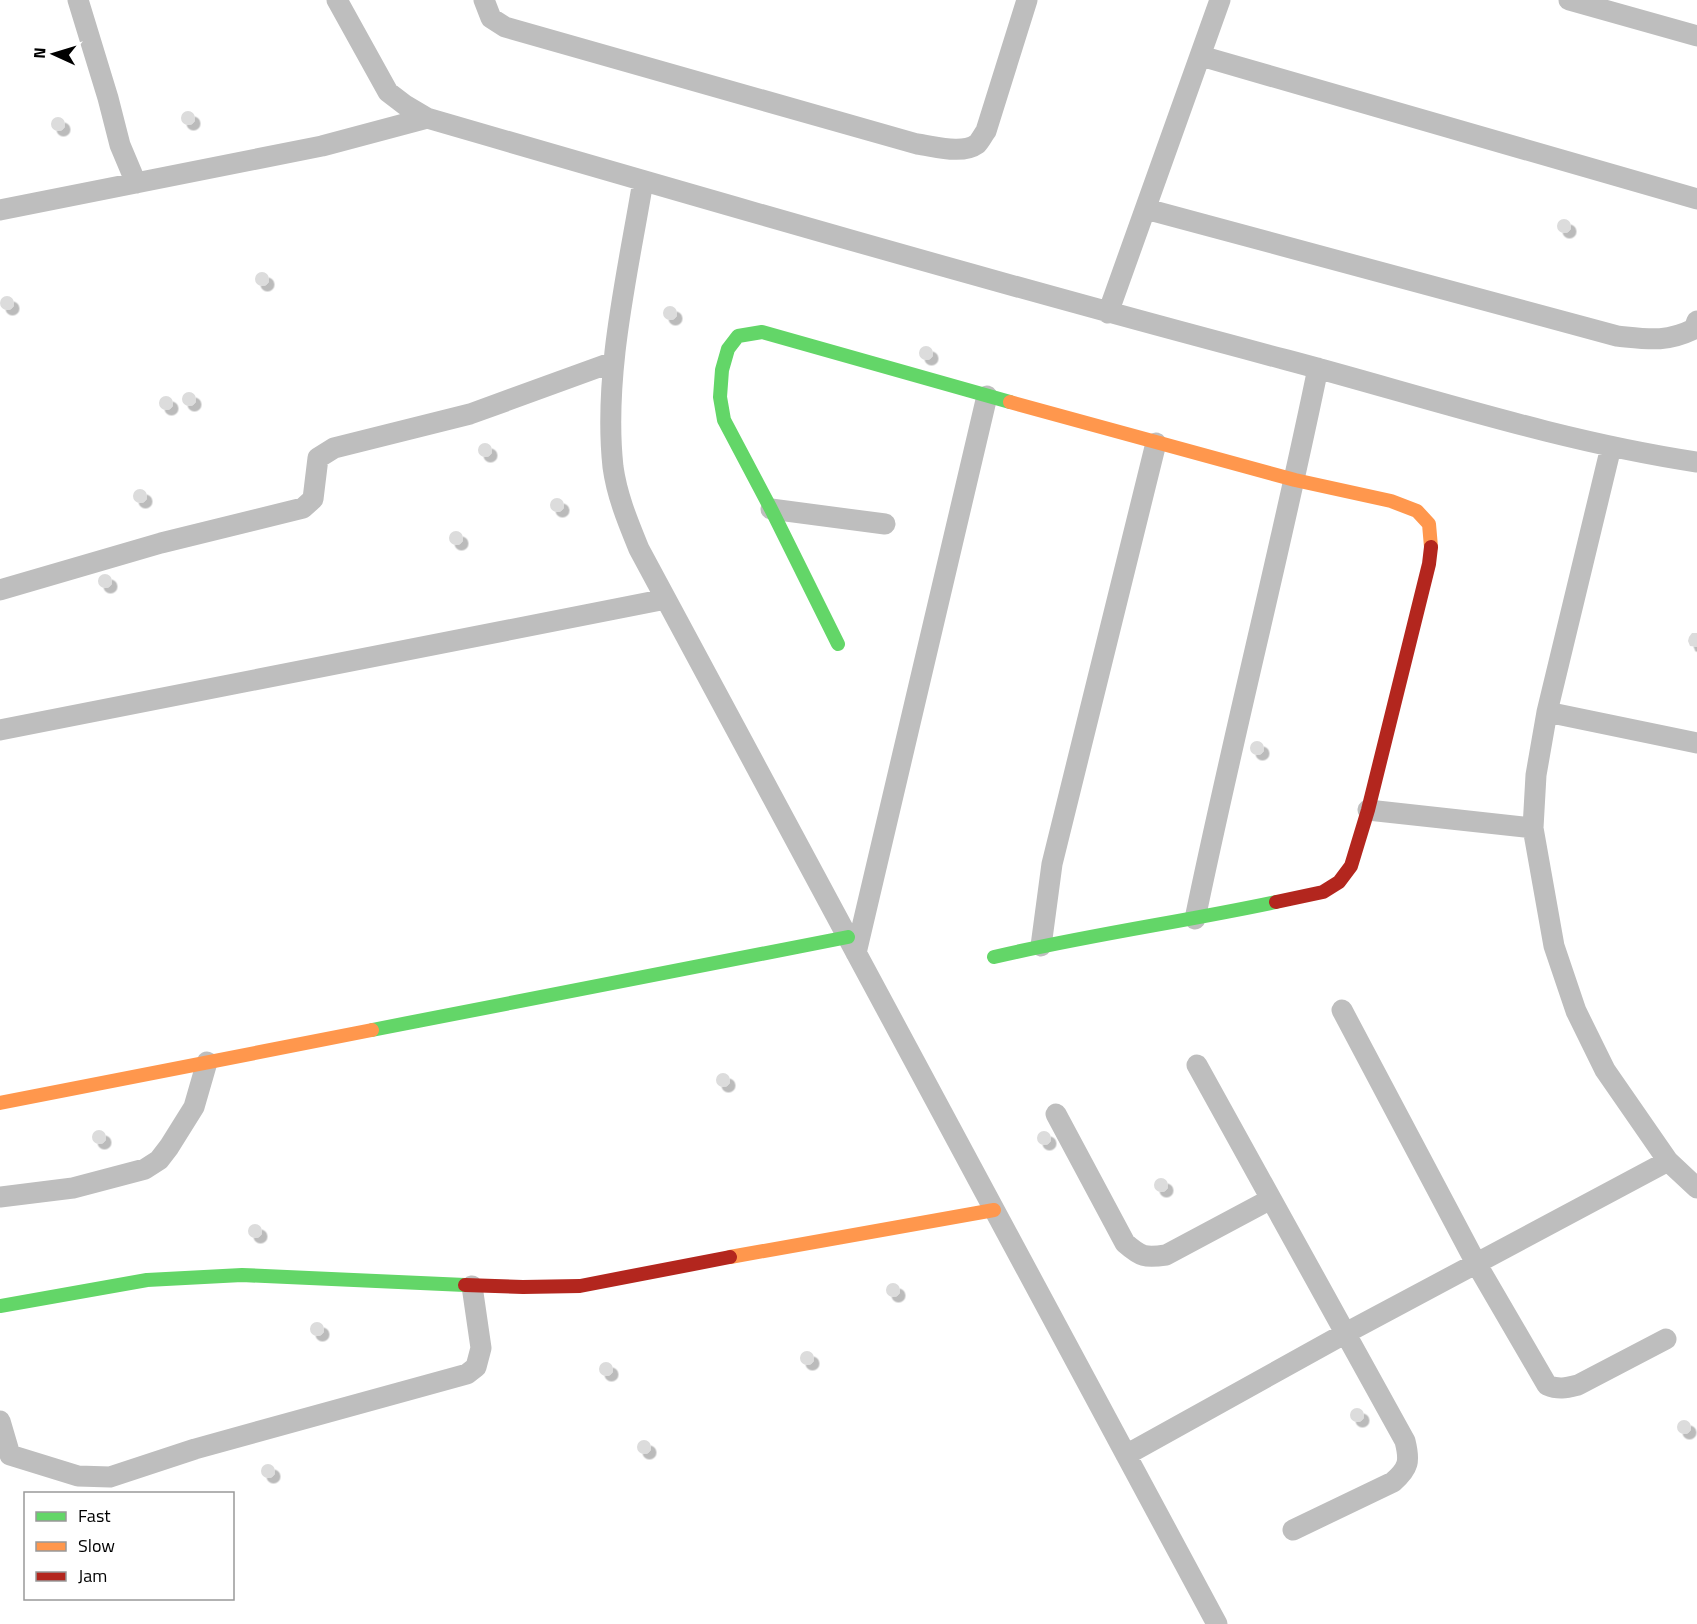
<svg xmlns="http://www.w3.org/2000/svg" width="1697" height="1624" font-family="'Titillium Web',sans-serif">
<defs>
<filter id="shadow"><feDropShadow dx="5.5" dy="5.5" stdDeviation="0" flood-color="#0004"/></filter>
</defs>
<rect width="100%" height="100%" fill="#fff"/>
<path fill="#dcdcdc" filter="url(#shadow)" d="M181 118a7 7 0 1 1 14 0a7 7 0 1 1-14 0Z
M51 124a7 7 0 1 1 14 0a7 7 0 1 1-14 0Z
M1557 226a7 7 0 1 1 14 0a7 7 0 1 1-14 0Z
M255 279a7 7 0 1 1 14 0a7 7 0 1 1-14 0Z
M0 303a7 7 0 1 1 14 0a7 7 0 1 1-14 0Z
M663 313a7 7 0 1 1 14 0a7 7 0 1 1-14 0Z
M919 353a7 7 0 1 1 14 0a7 7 0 1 1-14 0Z
M182 399a7 7 0 1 1 14 0a7 7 0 1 1-14 0Z
M159 403a7 7 0 1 1 14 0a7 7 0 1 1-14 0Z
M478 450a7 7 0 1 1 14 0a7 7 0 1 1-14 0Z
M133 496a7 7 0 1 1 14 0a7 7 0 1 1-14 0Z
M550 505a7 7 0 1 1 14 0a7 7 0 1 1-14 0Z
M449 538a7 7 0 1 1 14 0a7 7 0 1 1-14 0Z
M98 581a7 7 0 1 1 14 0a7 7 0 1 1-14 0Z
M1692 633H1697V647L1690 646 1688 641 1689 637Z
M1250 748a7 7 0 1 1 14 0a7 7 0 1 1-14 0Z
M716 1080a7 7 0 1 1 14 0a7 7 0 1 1-14 0Z
M92 1137a7 7 0 1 1 14 0a7 7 0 1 1-14 0Z
M1037 1138a7 7 0 1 1 14 0a7 7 0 1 1-14 0Z
M1154 1185a7 7 0 1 1 14 0a7 7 0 1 1-14 0Z
M248 1231a7 7 0 1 1 14 0a7 7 0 1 1-14 0Z
M886 1290a7 7 0 1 1 14 0a7 7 0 1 1-14 0Z
M310 1329a7 7 0 1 1 14 0a7 7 0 1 1-14 0Z
M800 1358a7 7 0 1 1 14 0a7 7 0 1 1-14 0Z
M599 1369a7 7 0 1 1 14 0a7 7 0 1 1-14 0Z
M1350 1415a7 7 0 1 1 14 0a7 7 0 1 1-14 0Z
M1677 1427a7 7 0 1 1 14 0a7 7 0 1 1-14 0Z
M637 1447a7 7 0 1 1 14 0a7 7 0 1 1-14 0Z
M261 1471a7 7 0 1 1 14 0a7 7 0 1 1-14 0Z"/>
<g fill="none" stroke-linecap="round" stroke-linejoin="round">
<path stroke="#bebebe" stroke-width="21" d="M78 0 108 98 120 145 136 183
M337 0 388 92 405 105 427 118C713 201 999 284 1287 360 1423 396 1557 441 1697 462
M484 0 491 18 505 27 917 144C934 146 962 155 977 144 980 141 983 135 986 131L1027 0
M1569 0 1697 36
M1201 56 1697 199
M643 181C628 272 603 374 613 467 617 496 628 522 639 549L1217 1624
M1146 209 1617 336C1647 339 1666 343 1694 329L1697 321
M0 210 322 146 427 118
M1108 313 1220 0
M1611 447 1547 712 1536 775 1533 828 1554 946 1576 1011 1605 1070 1668 1161 1697 1188
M771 509 885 524
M0 590 161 543 303 508 313 499 318 458 334 448 470 414 613 362
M1547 712 1697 743
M0 730 666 599
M1368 810 1533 828
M1195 919C1233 735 1280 553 1318 368
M1041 946 1052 864 1156 443
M856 953 987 396
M1342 1010 1476 1263 1547 1385C1559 1390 1566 1388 1578 1385L1666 1339
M1197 1065 1405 1441C1410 1461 1409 1468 1393 1482L1293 1530
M1056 1114 1125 1243C1141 1257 1145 1258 1166 1255L1271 1199
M0 1197 73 1188 145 1169 159 1160 169 1147 194 1107 207 1062
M0 1421 10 1455 78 1476 110 1477 195 1449 467 1374 476 1367 481 1348 472 1286
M1126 1455 1344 1334 1668 1161"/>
<path stroke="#63d668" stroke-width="14" d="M838 644 771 509 724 420 720 397 722 370 728 349 738 336 762 332 1010 402
M994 957C1087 935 1182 922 1276 902
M372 1030 848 937
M0 1306 147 1280 242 1275 465 1285"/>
<path stroke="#ff974d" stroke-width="14" d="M1010 402 1295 480 1391 501 1417 511 1429 524 1431 547
M0 1103 372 1030
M730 1257 994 1210"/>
<path stroke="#b3261e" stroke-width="14" d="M1276 902 1323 892 1339 882 1351 866 1368 810 1429 564 1431 547
M465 1285 523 1287 580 1286 730 1257"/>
</g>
<rect x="24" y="1492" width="210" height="108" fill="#ffffff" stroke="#999999" stroke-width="1.5"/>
<rect x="36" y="1512" width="30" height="9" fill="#63d668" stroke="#999999" stroke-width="1.5"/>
<text x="78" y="1522" font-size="18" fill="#000000">Fast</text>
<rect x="36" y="1542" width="30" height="9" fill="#ff974d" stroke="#999999" stroke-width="1.5"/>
<text x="78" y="1552" font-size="18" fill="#000000">Slow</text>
<rect x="36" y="1572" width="30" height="9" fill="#b3261e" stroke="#999999" stroke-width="1.5"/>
<text x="78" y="1582" font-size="18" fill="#000000">Jam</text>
<g transform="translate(54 54) rotate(274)" stroke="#ffffff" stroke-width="4.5" paint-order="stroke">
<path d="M0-4.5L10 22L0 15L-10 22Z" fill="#000000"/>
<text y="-9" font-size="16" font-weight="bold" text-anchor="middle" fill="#000000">N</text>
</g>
</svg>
